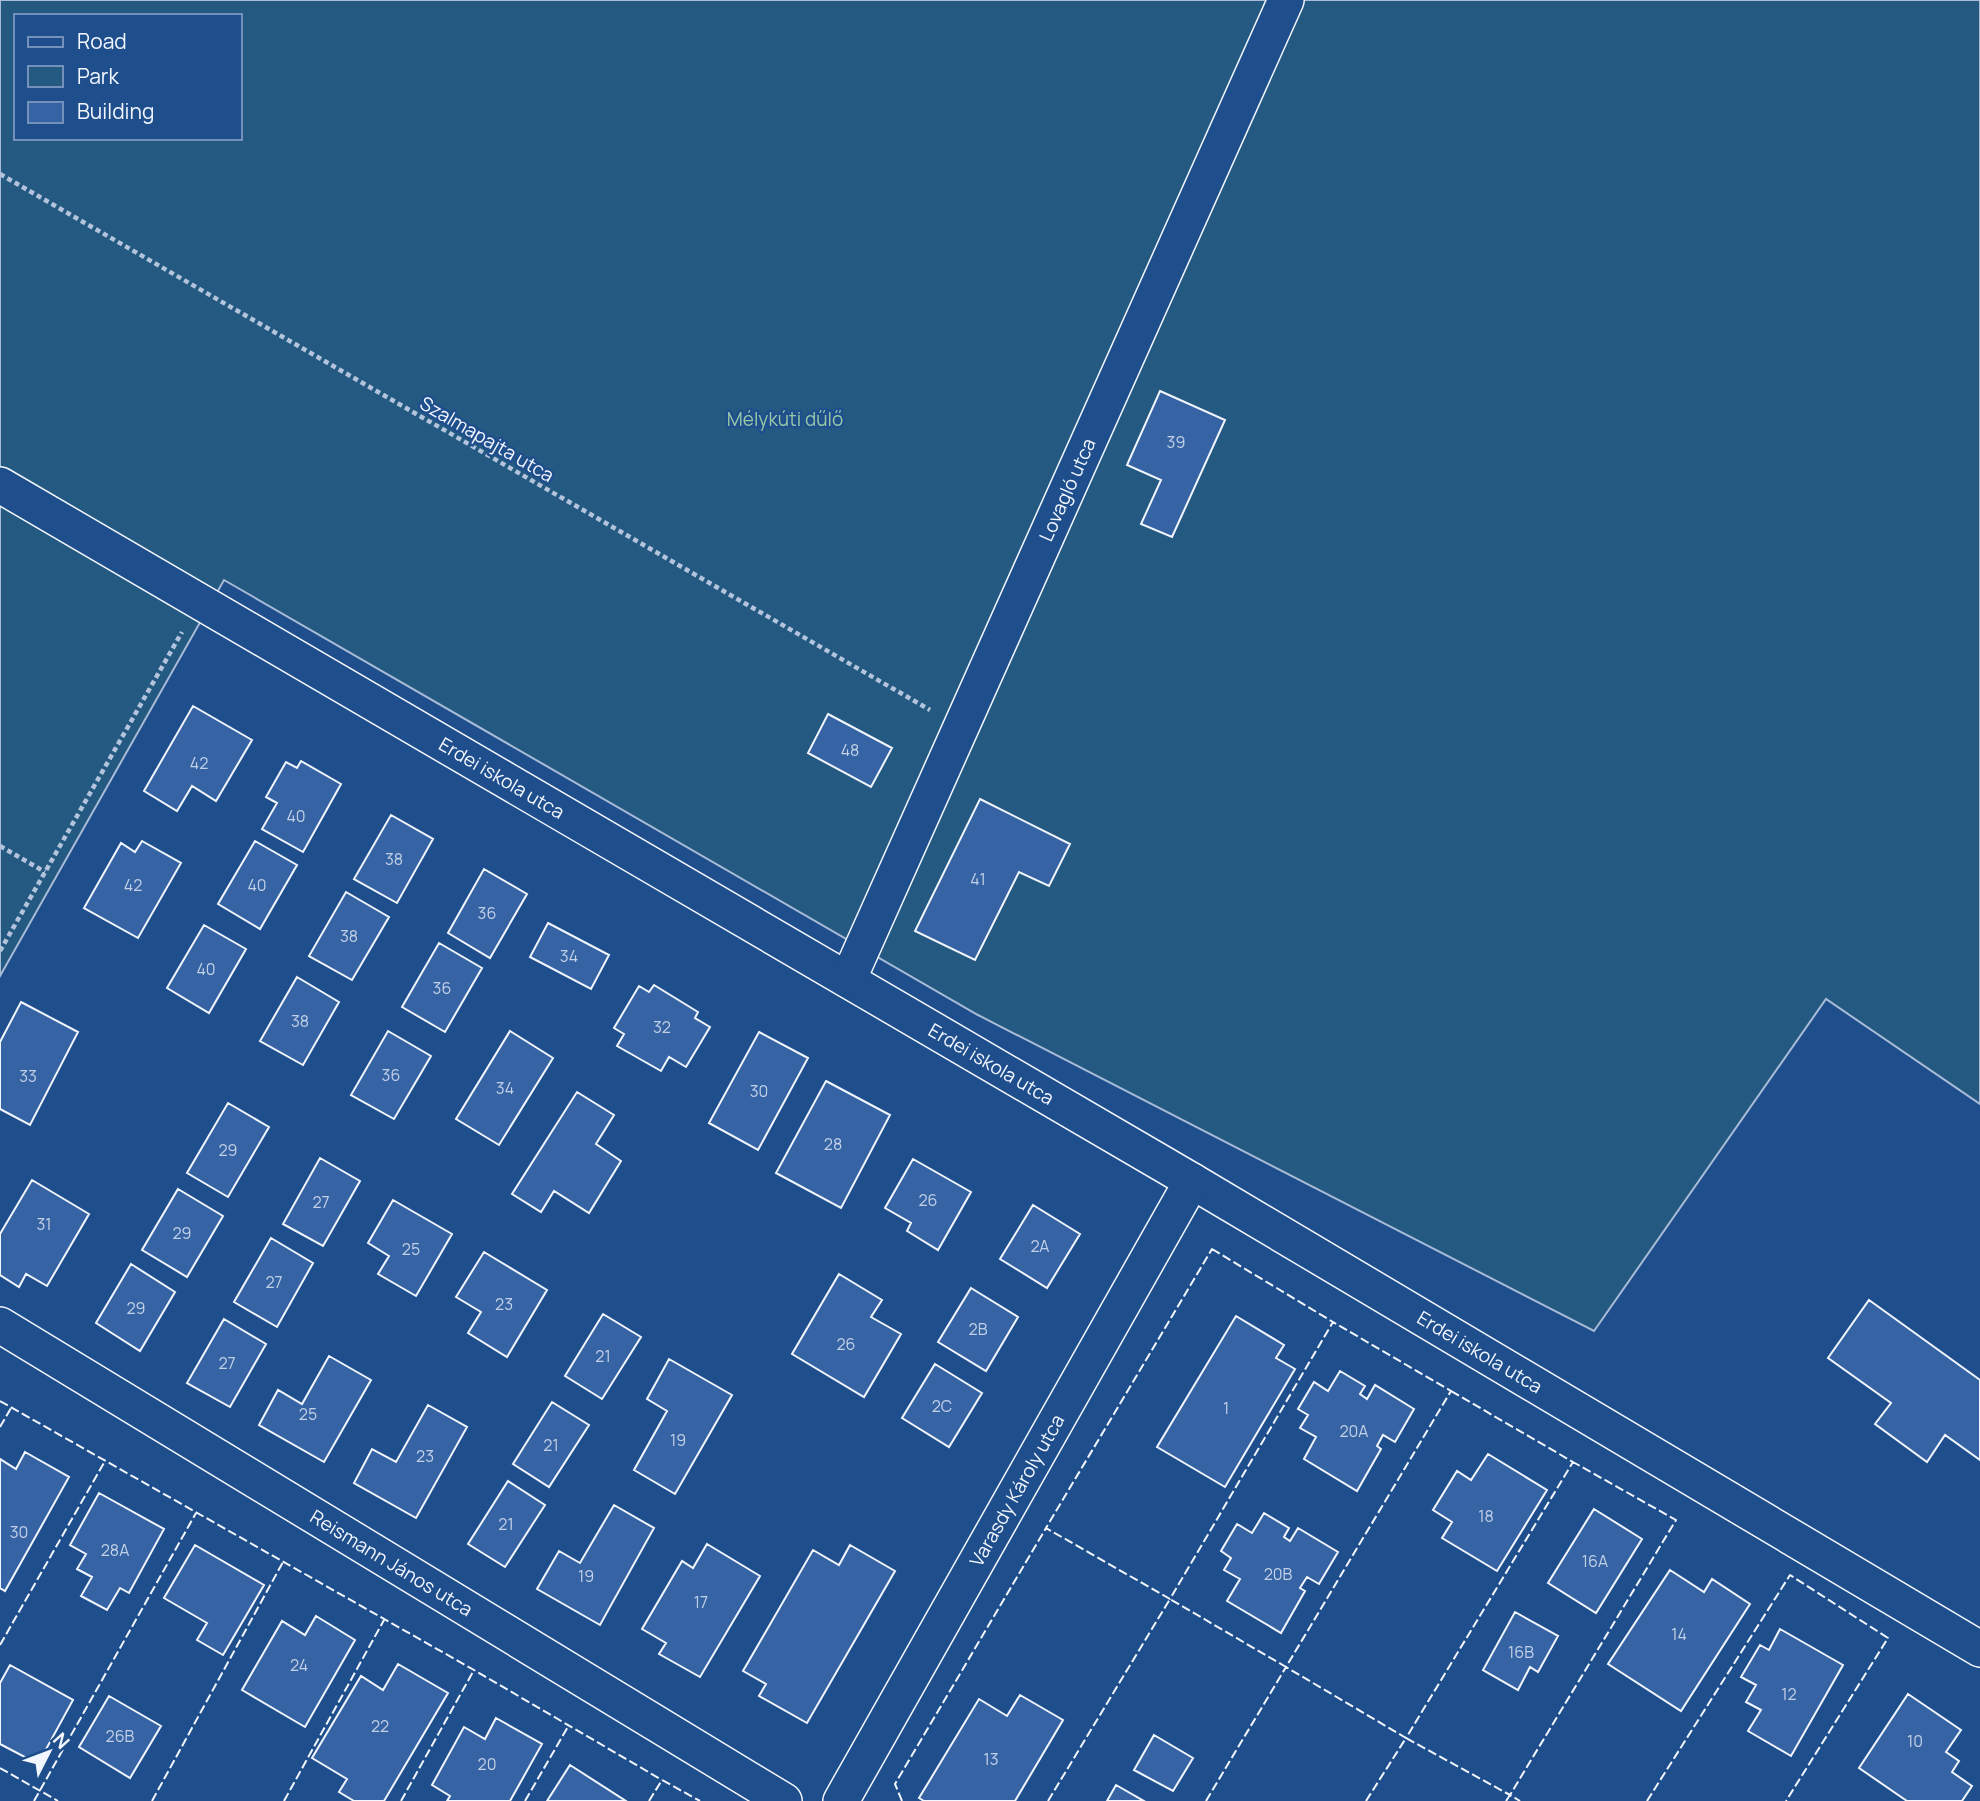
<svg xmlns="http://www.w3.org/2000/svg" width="1980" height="1801" font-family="Manrope,sans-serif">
<rect width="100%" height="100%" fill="#1f4e8c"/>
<path fill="#245a82" stroke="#a8bbd7" stroke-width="2" fill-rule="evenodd" d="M0 0H1980V1104L1826 999 1594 1331 978 1015 224 580 0 976ZM16 16H240V138H16Z"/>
<path fill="#3563a3" stroke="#f2f6ff" stroke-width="2" d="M1160 391 1225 420 1172 537 1141 524 1161 480 1127 465Z
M193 706 252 740 216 801 192 786 177 811 144 791Z
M828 714 892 748 871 787 808 753Z
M301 761 341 784 303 852 262 829 277 803 266 797 286 762 297 768Z
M980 799 1070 844 1049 886 1019 872 975 960 915 931Z
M391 815 433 839 397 903 354 879Z
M142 841 181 863 138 938 84 908 121 843 135 852Z
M255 841 297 865 260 929 218 904Z
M484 869 527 894 490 958 448 933Z
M346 892 389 917 352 980 309 956Z
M548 923 609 955 591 989 530 957Z
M204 925 246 949 209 1013 167 988Z
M439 943 482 968 445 1032 402 1007Z
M297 977 339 1002 303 1065 260 1041Z
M654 985 698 1012 695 1018 710 1027 686 1067 669 1057 661 1071 617 1046 624 1034 614 1028 639 986 649 992Z
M21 1002 78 1032 30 1125 0 1109V1042Z
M388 1031 431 1056 394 1119 351 1095Z
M510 1031 553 1058 499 1145 456 1119Z
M759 1032 808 1058 758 1150 709 1123Z
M826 1081 890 1115 841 1208 776 1173Z
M577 1092 614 1115 596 1144 621 1161 589 1213 554 1191 541 1212 512 1194Z
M228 1103 269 1127 228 1197 187 1173Z
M320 1158 360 1181 323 1246 283 1224Z
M913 1159 971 1192 938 1250 907 1231 911 1223 885 1208Z
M32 1180 89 1214 47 1286 26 1274 19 1287 0 1275V1234Z
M178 1189 223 1216 187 1277 142 1250Z
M393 1200 452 1234 416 1296 378 1274 389 1256 368 1243Z
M1033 1205 1080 1234 1047 1288 1000 1259Z
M271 1238 313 1263 277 1327 234 1302Z
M484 1252 547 1290 507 1357 468 1333 481 1312 456 1297Z
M131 1264 175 1292 140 1351 96 1323Z
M839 1274 882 1300 871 1317 901 1334 864 1397 792 1354Z
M971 1288 1018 1317 986 1371 938 1342Z
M1869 1300 1980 1380V1460L1945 1435 1927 1462 1875 1424 1891 1403 1828 1358Z
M603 1314 641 1337 602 1399 565 1376Z
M1236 1316 1284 1345 1276 1358 1295 1369 1225 1487 1157 1447Z
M224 1319 266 1344 230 1407 187 1383Z
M329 1356 371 1380 324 1462 259 1425 278 1390 302 1404Z
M669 1359 732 1395 675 1494 634 1470 667 1411 647 1399Z
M935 1364 982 1393 949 1447 902 1418Z
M1340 1371 1365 1386 1360 1394 1367 1399 1375 1385 1414 1409 1395 1442 1383 1435 1377 1446 1381 1449 1357 1491 1304 1459 1316 1437 1300 1428 1308 1415 1298 1409 1314 1382 1328 1391Z
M552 1402 589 1425 549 1487 513 1464Z
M428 1405 467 1427 416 1518 354 1483 372 1449 396 1462Z
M25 1452 69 1477 5 1591 0 1588V1459L16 1469Z
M1488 1454 1547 1490 1497 1571 1442 1538 1452 1522 1433 1510 1457 1471 1471 1480Z
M508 1481 545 1505 505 1567 468 1544Z
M99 1493 164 1529 129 1593 120 1588 107 1610 81 1596 92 1577 77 1569 86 1554 70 1545Z
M614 1505 654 1528 600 1625 537 1589 559 1551 580 1563Z
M1594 1509 1642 1539 1596 1613 1548 1583Z
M1264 1513 1289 1528 1284 1537 1290 1541 1298 1528 1338 1552 1319 1584 1307 1577 1300 1588 1305 1591 1281 1633 1227 1601 1240 1579 1224 1570 1231 1558 1221 1551 1237 1524 1252 1533Z
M707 1544 760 1576 700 1677 659 1654 666 1643 642 1629 682 1561 693 1568Z
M195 1545 264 1585 223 1655 197 1640 207 1623 164 1598Z
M850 1545 895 1571 807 1723 759 1696 766 1684 743 1671 813 1550 839 1565Z
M1670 1570 1704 1592 1712 1579 1750 1604 1681 1711 1608 1664Z
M1515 1612 1558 1636 1538 1672 1530 1667 1518 1690 1483 1670Z
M316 1616 355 1640 305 1727 242 1690 282 1621 305 1635Z
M1780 1629 1843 1665 1791 1756 1748 1731 1761 1710 1746 1702 1756 1685 1741 1677 1760 1645 1769 1650Z
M398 1664 448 1693 384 1801H354L339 1792 347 1779 312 1758 361 1676 383 1690Z
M10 1665 73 1700 38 1764 0 1744V1683Z
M1908 1694 1961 1730 1946 1752 1959 1761 1952 1772 1972 1786 1962 1801H1907L1859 1768Z
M1020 1695 1063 1720 1015 1801H924L919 1798 979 1699 1007 1716Z
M109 1696 161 1726 130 1778 79 1747Z
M496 1718 542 1744 510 1801H447L450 1796 432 1785 464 1727 485 1739Z
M1154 1735 1193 1758 1173 1791 1134 1770Z
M570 1765 626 1801H547Z
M1116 1785 1144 1801H1107Z"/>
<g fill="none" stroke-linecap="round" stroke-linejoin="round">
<defs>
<g id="minor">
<path id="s1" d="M0 485 1192 1181 1980 1649"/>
<path id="s2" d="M848 980 1286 0"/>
<path id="s3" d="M0 1325 784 1801"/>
<path id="s4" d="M841 1801 1192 1181"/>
</g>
</defs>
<use href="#minor" stroke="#f2f6ff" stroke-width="38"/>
<path stroke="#b3c4dc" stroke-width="4.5" stroke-dasharray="5 3.5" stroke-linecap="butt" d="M0 174 930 710
M0 846 45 872
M0 951 182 632"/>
<use href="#minor" stroke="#1f4e8c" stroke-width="35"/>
<path stroke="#f2f6ff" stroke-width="2" stroke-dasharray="9 3.5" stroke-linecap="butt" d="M1212 1249 1333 1322 1170 1599 1046 1528Z
M0 1401 474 1670 662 1780
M0 1427 11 1408
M0 1645 105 1461
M0 1768 58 1801
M34 1801 196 1513
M152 1801 283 1562
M284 1801 384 1620
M401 1801 474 1670
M525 1801 569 1725
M649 1801 662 1780 700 1801
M902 1801 895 1784 1046 1528
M1048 1801 1170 1599 1286 1667 1451 1391 1333 1322
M1206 1801 1286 1667 1406 1738 1573 1462 1451 1391
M1366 1801 1406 1738 1510 1795 1676 1520 1573 1462
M1506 1801 1510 1795 1520 1801
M1647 1801 1790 1575 1888 1638 1786 1801"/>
</g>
<g text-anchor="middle" stroke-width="5" stroke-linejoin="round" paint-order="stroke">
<g font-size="16" fill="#c3d1e8">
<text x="1176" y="448">39</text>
<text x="850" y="756">48</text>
<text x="199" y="769">42</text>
<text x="296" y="822">40</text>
<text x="394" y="865">38</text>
<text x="978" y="885">41</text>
<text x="133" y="891">42</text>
<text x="257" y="891">40</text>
<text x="487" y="919">36</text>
<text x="349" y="942">38</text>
<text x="569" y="962">34</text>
<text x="206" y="975">40</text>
<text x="442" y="994">36</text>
<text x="300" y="1027">38</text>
<text x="662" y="1033">32</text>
<text x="391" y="1081">36</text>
<text x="28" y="1082">33</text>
<text x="505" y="1094">34</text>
<text x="759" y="1097">30</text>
<text x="833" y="1150">28</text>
<text x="228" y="1156">29</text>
<text x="928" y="1206">26</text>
<text x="321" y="1208">27</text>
<text x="44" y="1230">31</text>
<text x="182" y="1239">29</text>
<text x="1040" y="1252">2A</text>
<text x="411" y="1255">25</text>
<text x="274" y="1288">27</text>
<text x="504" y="1310">23</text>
<text x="136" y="1314">29</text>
<text x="978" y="1335">2B</text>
<text x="846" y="1350">26</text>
<text x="603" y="1362">21</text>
<text x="227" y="1369">27</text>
<text x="942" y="1412">2C</text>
<text x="1226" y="1414">1</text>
<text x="308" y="1420">25</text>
<text x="1354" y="1437">20A</text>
<text x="678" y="1446">19</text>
<text x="551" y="1451">21</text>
<text x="425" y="1462">23</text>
<text x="1486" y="1522">18</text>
<text x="506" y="1530">21</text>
<text x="19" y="1538">30</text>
<text x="115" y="1556">28A</text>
<text x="1595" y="1567">16A</text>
<text x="1278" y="1580">20B</text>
<text x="586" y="1582">19</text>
<text x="701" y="1608">17</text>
<text x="1679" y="1640">14</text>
<text x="1521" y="1658">16B</text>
<text x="299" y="1671">24</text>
<text x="1789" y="1700">12</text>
<text x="380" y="1732">22</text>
<text x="120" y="1742">26B</text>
<text x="1915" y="1747">10</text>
<text x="991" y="1765">13</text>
<text x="487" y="1770">20</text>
</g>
<g font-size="19" fill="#97c8a6" stroke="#1f4e8c">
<text x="785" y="426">Mélykúti dűlő</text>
</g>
<g font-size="19" fill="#f2f6ff" stroke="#1f4e8c">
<text transform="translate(487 439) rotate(30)" y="7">Szalmapajta utca</text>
<text dy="7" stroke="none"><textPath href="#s2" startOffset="537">Lovagló utca</textPath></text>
<text dy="7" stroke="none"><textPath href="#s1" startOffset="581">Erdei iskola utca</textPath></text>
<text dy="7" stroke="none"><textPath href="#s1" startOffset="1148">Erdei iskola utca</textPath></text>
<text dy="7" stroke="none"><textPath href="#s1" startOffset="1715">Erdei iskola utca</textPath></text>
<text dy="7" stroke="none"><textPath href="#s4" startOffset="357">Varasdy Károly utca</textPath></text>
<text dy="7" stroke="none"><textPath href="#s3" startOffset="458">Reismann János utca</textPath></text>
</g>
</g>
<rect x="14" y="14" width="228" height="126" fill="#1f4e8c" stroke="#7391ba" stroke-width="2"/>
<rect x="28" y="37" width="35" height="10" fill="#1f4e8c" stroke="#7391ba" stroke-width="2"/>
<text x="77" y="49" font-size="21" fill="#f2f6ff">Road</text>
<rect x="28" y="66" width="35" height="21" fill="#245a82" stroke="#7391ba" stroke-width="2"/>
<text x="77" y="84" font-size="21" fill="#f2f6ff">Park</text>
<rect x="28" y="102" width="35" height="21" fill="#3563a3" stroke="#7391ba" stroke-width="2"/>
<text x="77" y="119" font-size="21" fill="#f2f6ff">Building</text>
<g transform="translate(49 1752) rotate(48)" stroke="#1f4e8c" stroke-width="5" paint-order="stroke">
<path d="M0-5L12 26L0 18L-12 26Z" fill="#f2f6ff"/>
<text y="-10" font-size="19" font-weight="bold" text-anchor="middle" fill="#f2f6ff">N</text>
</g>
</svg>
